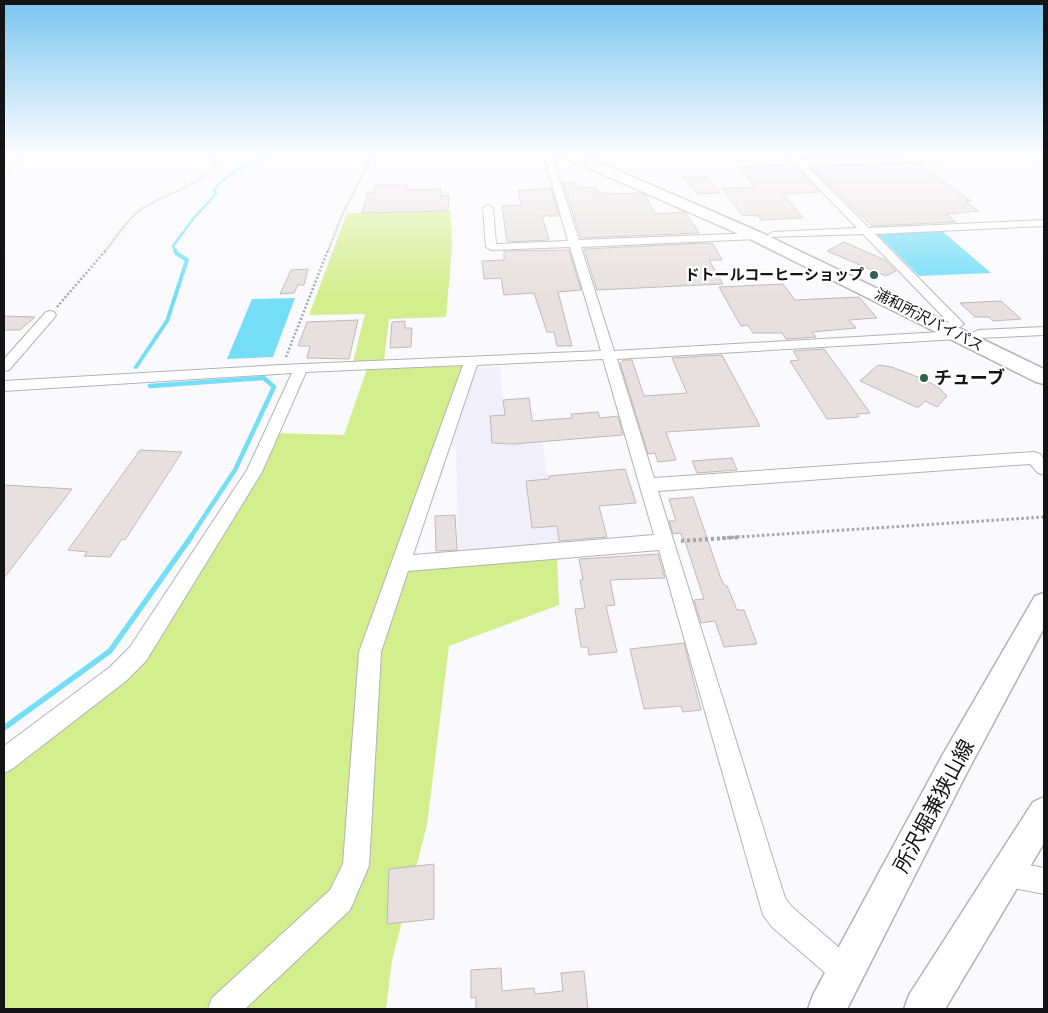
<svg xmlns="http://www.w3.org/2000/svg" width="1048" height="1013" font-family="Helvetica,'Noto Sans JP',sans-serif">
<rect width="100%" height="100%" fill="#fafafe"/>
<path fill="#f1effc" d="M500 367 507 444 542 442 559 546 458 553 456 447H447L475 368Z"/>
<path fill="#d3ee8c" d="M451 211 452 247 446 317 389 319 383 369 462 366 465 370 390 571 557 556 559 605 449 646 427 825 392 960 386 1009H4V772L146 656 207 562 262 472 278 433 344 435 367 369 353 362 365 314 309 315 347 213Z"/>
<path fill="#74def7" d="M942 231 991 273 919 276 876 233Z
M295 298 273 357 227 359 252 299Z"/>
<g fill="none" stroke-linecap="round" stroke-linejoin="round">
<path stroke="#74def7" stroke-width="2.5" d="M175 251 173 246 193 219 216 194 214 190C228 171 252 163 273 153"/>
<path stroke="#74def7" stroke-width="4" d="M136 367 167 321 187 260 176 253 175 250"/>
<path stroke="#74def7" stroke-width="4.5" d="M150 386 264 378 274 387 235 470 190 538"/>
<path stroke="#74def7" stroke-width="5.5" d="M4 728 110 651 191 537"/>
</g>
<path fill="#e7e0de" stroke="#c1b9b8" d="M797 153H903L907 155 802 158Z
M918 164 971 201H965L979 211 946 214 956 222 872 226 810 167Z
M794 165 820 192 783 194 803 218 761 220 759 216 742 215 722 188 755 187 738 167Z
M682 177H708L720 193 698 194Z
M575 182 577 188 596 187 598 192H604L605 194 640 193 645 195 655 214 685 212 699 233 581 238 563 183Z
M376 185H407L406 190 441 189 440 196 449 195 448 211 362 213 368 192H374Z
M551 188 559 216H542L549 240 507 242 502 206 521 205 518 191Z
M844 242 885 260 896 271 886 276 827 251Z
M705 243 713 244 722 260H709L723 284 597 290 584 249Z
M569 250 581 290 558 292 572 346H557L554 332H547L534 293 504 295 501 278 484 279 482 261 504 260V251Z
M308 269 304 285H298L294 293 280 294 291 270Z
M783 284 795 300 859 297 877 318 849 320 856 328 812 332 816 337 786 339 782 333H753L748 325 741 326 719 287Z
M1001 301 1021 319 993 321 989 317H975L960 303Z
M4 316 35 317 20 330H4Z
M358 320 349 359 307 358 310 346H298L307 322Z
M405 321V328H412L411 347 390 348 392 322Z
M824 349 838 368 870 413 857 414 859 417 827 419 790 361 799 360 793 351Z
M722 355 760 426 666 432 676 460 658 462 655 453 648 454 620 363 624 360H632L644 396 687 393 672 358Z
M878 365 892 367 923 379 938 387 947 396 937 407 925 401 919 407H916L860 381Z
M529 398 532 421 572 418 571 414 598 412 600 418 618 416 623 435 514 444 492 443 490 416 505 415 503 400Z
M140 450 182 452 125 540 122 539 110 557 84 556 87 552 68 550Z
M732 458 737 470 697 473 692 461Z
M625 469 636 503 599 506 607 537 559 541 557 526 532 528 526 481 549 479V476Z
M4 485 72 489 4 578Z
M693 497 721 579 725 586H727L737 610H744L757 644 724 647 715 621 701 623 694 600 704 599 698 581 684 538H682L681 533 673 534 669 521H676L669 499Z
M455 515 457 550 436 551 435 516Z
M658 554 665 578 610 580 615 605 606 606 617 652 589 655 588 647H581L575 609 585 608 580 580H583L579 559Z
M684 643 701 710 683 712 681 706 644 709 630 649Z
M434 864V919L387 924 389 869Z
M501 968 502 991 534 988 535 994 563 991 561 973 584 971 588 1009H476V997L471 998V970Z"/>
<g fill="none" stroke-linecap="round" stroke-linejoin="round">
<defs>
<path id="minor" d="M543 153H551L579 240 756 233 761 236 756 239 581 247 614 351 958 331 965 335 958 339 617 359 654 478 1034 452 1040 454 1044 459V475L1038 473 1030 464 658 491 785 898 792 907 857 963 862 973 857 983 847 988 837 983 772 927 763 915 659 550 408 571 381 652 369 866 350 910 245 1009H208L212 998 330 890 343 864 359 652 463 365 306 372 262 472 146 661 126 681 12 769 4 773V746L110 667 130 647 247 470 292 373 4 391V381L281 365 601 351 570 247 491 250 486 247 483 208 488 205 493 208 496 244 568 241ZM603 359 654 535 413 555 477 365Z
M785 153H794L801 160 944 156V160L941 161 806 165 869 228 1044 220V226L875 234 964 324 958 328 953 327 863 234 769 237 768 235 773 232 857 228Z
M1024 153H1034L1044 159V165Z
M50 311 54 312 56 315 54 318 9 370 4 371V359L46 312Z
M1044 327V335L978 338 971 334 978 330Z
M1008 861 1044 868V894L1008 887 999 883 995 874 999 865Z"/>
<path id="major" d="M1044 593V628L964 778 847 1009H808L813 995 942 756 1035 596Z
M1044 797V843L945 1009H904L909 995 1033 802Z"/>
<path id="highway" d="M560 153H577L762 233 1044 369V384L1036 382 750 239 561 156Z"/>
</defs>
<use href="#minor" stroke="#b2b2b8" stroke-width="2"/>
<use href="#major" stroke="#b2b2b8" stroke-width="3"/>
<use href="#highway" stroke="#b2b2b8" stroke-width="3"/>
<path stroke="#a7a7aa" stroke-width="2" stroke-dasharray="1 1" stroke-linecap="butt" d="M4 173 30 153
M105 251C115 239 128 219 140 210 163 194 199 187 216 164L215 153
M328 251 343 213 374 153"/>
<path stroke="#a7a7aa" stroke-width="2.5" stroke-dasharray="2 2" stroke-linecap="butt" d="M57 307 106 250
M286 357 328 250"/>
<path stroke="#a7a7aa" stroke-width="3" stroke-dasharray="2.5 2.5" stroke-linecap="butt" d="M722 538 1044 517"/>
<path stroke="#a7a7aa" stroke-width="4" stroke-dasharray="3 3" stroke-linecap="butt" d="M681 541 741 537"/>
<use href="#minor" fill="#fff" fill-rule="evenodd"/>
<use href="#major" fill="#fff" fill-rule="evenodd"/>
<use href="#highway" fill="#fff" fill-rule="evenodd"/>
</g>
<linearGradient id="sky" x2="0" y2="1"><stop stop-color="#79c5ee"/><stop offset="0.52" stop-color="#fdfdff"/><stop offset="1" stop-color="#fdfdff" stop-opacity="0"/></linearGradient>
<rect width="1048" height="295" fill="url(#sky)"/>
<g fill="#2e6349" stroke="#fff" stroke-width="2">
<circle cx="874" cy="275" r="5"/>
<circle cx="924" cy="378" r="5"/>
</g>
<g text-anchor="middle" stroke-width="4.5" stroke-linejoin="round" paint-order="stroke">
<g font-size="15" font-weight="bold" fill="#141416" stroke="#fff" text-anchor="end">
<text x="864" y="280">ドトールコーヒーショップ</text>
</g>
<g font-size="15" fill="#141416" stroke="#fff">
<text transform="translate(929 320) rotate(27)" y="5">浦和所沢バイパス</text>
</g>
<g font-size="18" font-weight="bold" fill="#141416" stroke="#fff" text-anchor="start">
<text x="934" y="384">チューブ</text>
</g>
<g font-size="21" fill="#141416" stroke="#fff">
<text transform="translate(934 806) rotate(-62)" y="7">所沢堀兼狭山線</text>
</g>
</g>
<rect width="1048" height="1013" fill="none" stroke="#141416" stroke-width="10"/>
</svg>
